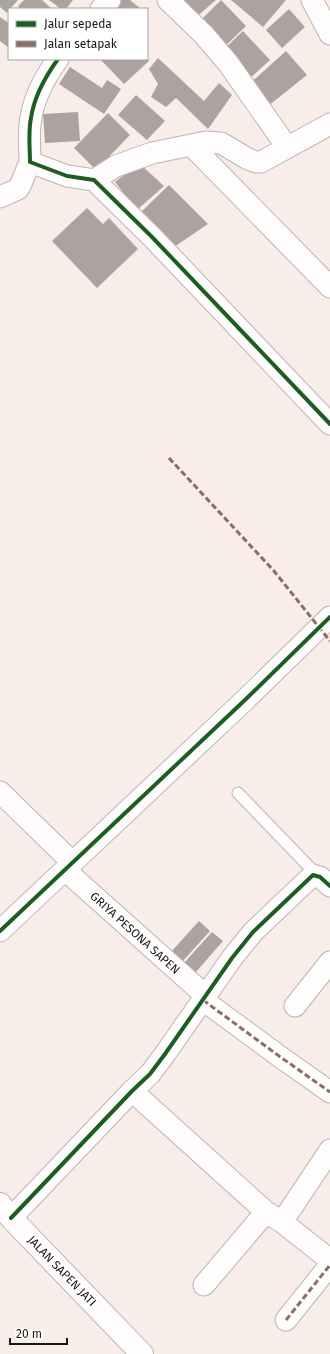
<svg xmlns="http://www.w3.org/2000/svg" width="330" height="1354" font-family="'Fira Sans',sans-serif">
<rect width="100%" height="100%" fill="#f8ede8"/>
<path fill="#aca3a0" d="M0 0H18L10 9H9L7 13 0 7Z
M24 0H42L52 9H21L18 6Z
M49 0H73L66 9H61Z
M116 0H130L141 9H107Z
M181 0H216L194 19Z
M221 0 246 26 221 50 197 24Z
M231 0H286L263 27Z
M289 9 305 27 282 48 266 30Z
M0 17 9 23 8 47 0 41Z
M243 31 270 60 248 80 221 52Z
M286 51 307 75 268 106 248 85Z
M158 58 204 101 219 83 232 95 208 129 176 98 166 107 151 97 158 84 149 69Z
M100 59H147L149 61 124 84Z
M70 67 102 88 107 80 121 89 104 114 59 84Z
M136 95 165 121 147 140 118 115Z
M78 112 80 141 45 143 43 114Z
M108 113 130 135 96 170 74 148Z
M139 163 164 186 137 210 115 182Z
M169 185 208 224 174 247 140 213Z
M87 208 103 224 109 218 138 249 97 288 52 241Z
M199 921 210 931 182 962 171 952Z
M212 932 223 941 195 973 184 963Z"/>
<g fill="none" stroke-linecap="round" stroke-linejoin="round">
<defs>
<path id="lane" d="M238 793 319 877"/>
<path id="street" d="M168 0 204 35 228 63 287 147
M312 0 330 34
M101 9 110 0
M58 59C45 77 34 97 31 118 28 132 30 148 30 162L67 176 94 180 152 237 330 424
M192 146 330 287
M94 180 116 166 152 153 206 142 221 143 248 159 256 162H261L330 124
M0 197 18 189 20 186 30 162
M0 792 73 863
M65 870 206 996
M0 931 246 699 330 617
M203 1000 279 1056 330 1092
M295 1006 330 962
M132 1091 266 1212 282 1222 330 1260
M11 1218 132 1091 150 1074 165 1054 232 958 253 932 313 875 320 877 330 886
M282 1222 330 1150
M204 1285 266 1212
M286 1320 330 1265"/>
<path id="secondary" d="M0 1204 11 1218 142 1354"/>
</defs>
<use href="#lane" stroke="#bdb5b2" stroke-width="13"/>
<use href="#street" stroke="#bdb5b2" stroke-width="23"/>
<use href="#secondary" stroke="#bdb5b2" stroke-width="24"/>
<use href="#lane" stroke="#fefcfc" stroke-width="11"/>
<use href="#street" stroke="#fefcfc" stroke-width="21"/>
<use href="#secondary" stroke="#fefcfc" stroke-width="22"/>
<path stroke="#8d6e63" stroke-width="3" stroke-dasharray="6 3" stroke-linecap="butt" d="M169 458 274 571 330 641
M203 1000 279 1056 330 1092
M286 1320 330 1265"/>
<defs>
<path id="cycleway" d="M58 59C45 77 34 97 31 118 28 132 30 148 30 162L67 176 94 180 152 237 330 424
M0 931 246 699 330 617
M11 1218 132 1091 150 1074 165 1054 232 958 253 932 313 875 320 877 330 886"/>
</defs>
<use href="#cycleway" stroke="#fff" stroke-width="6"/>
<use href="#cycleway" stroke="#1b5e20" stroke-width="4"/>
</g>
<g text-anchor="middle" stroke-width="3.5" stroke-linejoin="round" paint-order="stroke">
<g font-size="12" fill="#1c1613" stroke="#fff">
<text transform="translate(135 933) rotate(42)" y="4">GRIYA PESONA SAPEN</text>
<text transform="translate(62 1271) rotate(46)" y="4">JALAN SAPEN JATI</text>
</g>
</g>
<rect x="8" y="8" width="140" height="52" fill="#ffffff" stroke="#a4a2a1"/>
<rect x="16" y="21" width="20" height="6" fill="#1b5e20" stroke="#a4a2a1"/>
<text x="44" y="28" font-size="12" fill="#1c1613">Jalur sepeda</text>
<rect x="16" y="41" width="20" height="6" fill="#8d6e63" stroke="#a4a2a1"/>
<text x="44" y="48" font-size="12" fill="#1c1613">Jalan setapak</text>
<path d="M10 1338v6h57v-6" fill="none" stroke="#1c1613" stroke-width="2"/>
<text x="16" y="1338" font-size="12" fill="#1c1613" stroke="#ffffff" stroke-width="3" paint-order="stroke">20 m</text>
</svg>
